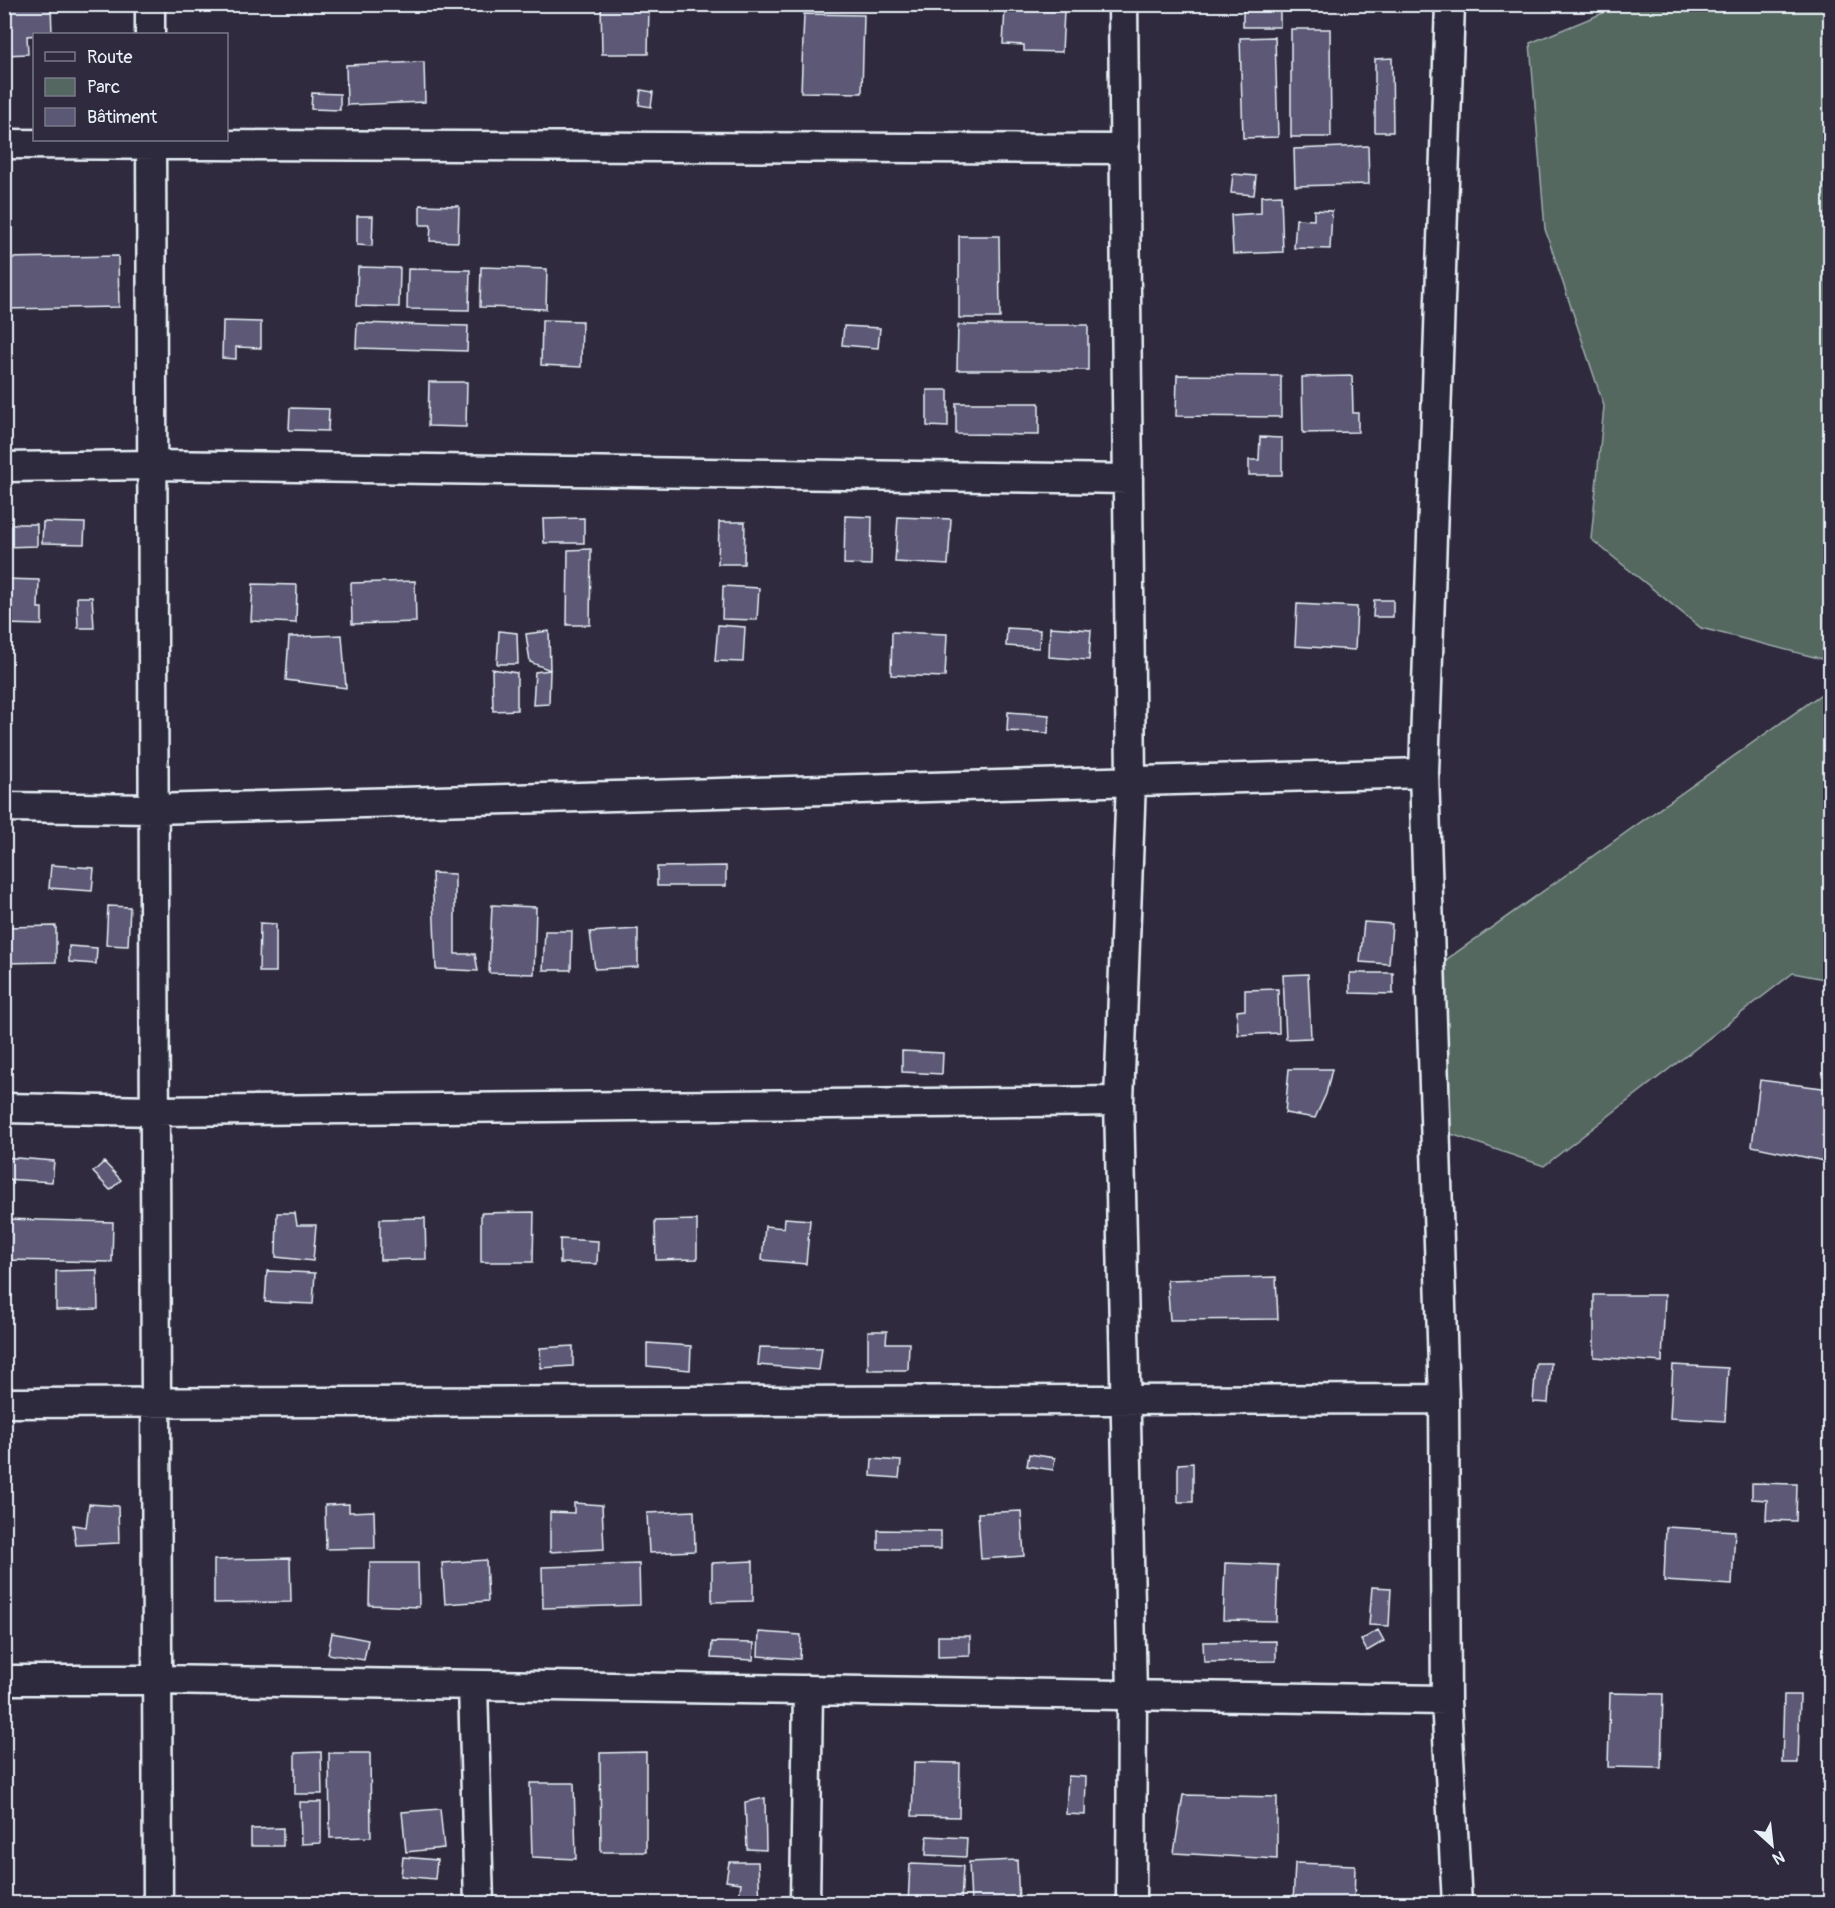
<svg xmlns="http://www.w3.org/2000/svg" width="1835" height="1908" font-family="Pangolin,sans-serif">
<rect width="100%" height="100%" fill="#2f2a3d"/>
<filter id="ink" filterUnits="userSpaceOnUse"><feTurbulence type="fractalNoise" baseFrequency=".0167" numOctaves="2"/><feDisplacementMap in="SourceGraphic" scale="12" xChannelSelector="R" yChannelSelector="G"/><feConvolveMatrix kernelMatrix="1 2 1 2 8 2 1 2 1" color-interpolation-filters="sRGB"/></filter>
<g filter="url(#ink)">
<path fill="#546861" stroke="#9eacac" stroke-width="1.5" d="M1625 4 1830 5V661L1701 628 1591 539 1604 406 1545 229 1530 43Z
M1830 688V980L1793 973 1544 1166 1445 1132 1443 962Z"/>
<path fill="#5b5876" stroke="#e8f1f8" stroke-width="1.5" d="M601 4H649L648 54H602Z
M1243 4H1280V27H1243Z
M51 5 52 34 27 36 28 54 4 55V7Z
M1005 9 1064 11 1062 52 1024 51V45L1003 44Z
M804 14 864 15 862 93 801 92Z
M1291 29H1330L1331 137H1291Z
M1275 37 1278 137 1243 138 1240 38Z
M1392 58 1393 132H1375V59Z
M424 62 425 102 347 105 346 65Z
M641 90 653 92 651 107 639 105Z
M312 93 340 94V110L311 109Z
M1368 146 1369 184 1295 186 1294 149Z
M1233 174 1256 176 1254 195 1231 193Z
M1281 195 1283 252 1233 254 1231 215 1261 213V196Z
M420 205 459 206 458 242 430 241 431 225H420Z
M1314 210 1332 211 1330 249 1294 248 1296 219 1314 220Z
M357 216H373L372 246 357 245Z
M959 236H999L1000 318H959Z
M118 256 119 307 4 309V258Z
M358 267 400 268 399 307 356 306Z
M481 267 547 269 546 309 480 307Z
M408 269 470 270 469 310 407 309Z
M542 320 582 321 581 367 541 365Z
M223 321 261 322V348L236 347V359L222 358Z
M357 323 468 326 467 351 356 348Z
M958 325H1088V370H957Z
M844 326 880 328 878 348 842 345Z
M1177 375 1281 376V417L1176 416Z
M1352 376 1353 413H1358V432L1303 433 1302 377Z
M429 382H467L466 427 428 426Z
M927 390H948V427L927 426Z
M956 403H1039V435L956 434Z
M290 408 329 409 328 431 289 430Z
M1260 437 1282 438V475H1249V460H1259Z
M845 516 872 517 871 565 844 564Z
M898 517 951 519 948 565 895 562Z
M584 518V543H544L543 519Z
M43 522 85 523 84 544 42 543Z
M719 522H745L744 564H718Z
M4 524H37V546L4 547Z
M591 549 590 625H567L568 550Z
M4 579 39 580 38 608H42V625L4 624Z
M415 581 416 622 352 624 351 583Z
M253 584 297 585 296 623 251 621Z
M723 586 759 588 757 620 722 619Z
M77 597H92L94 628H78Z
M1374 600H1393V617H1373Z
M1297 604 1357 607 1355 650 1295 646Z
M718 625 745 627 743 662 715 661Z
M1050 627 1091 630 1089 660 1049 657Z
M1007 628 1040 630 1039 648 1006 646Z
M499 631 517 633 518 664H497Z
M549 631 550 670 530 662 526 634Z
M892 632 947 634 945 677 891 675Z
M342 635 346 688 286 680 289 637Z
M492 669 517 673V710L493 711Z
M550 670 549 704 533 705 535 672Z
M1008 712 1049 715 1048 733 1007 731Z
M51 865 94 868 92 891 49 888Z
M726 866V886H657V867Z
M432 873 455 874V954H475L478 971 436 969Z
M492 905 536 907 534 974 489 973Z
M108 906 130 907 128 946 106 945Z
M1364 922 1392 924 1389 964 1360 962Z
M260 923 276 924V972H259Z
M56 926V962L4 963V927Z
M638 929V967L595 969 590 932Z
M545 931H572L571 970H543Z
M69 946 97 948 96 964 69 962Z
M1350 973H1393V994L1350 993Z
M1308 974 1311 1038 1286 1039 1283 975Z
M1278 989 1279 1033 1238 1035 1237 1011 1245 1010V990Z
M902 1051 943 1053 942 1074 902 1072Z
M1289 1069H1332L1326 1094 1315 1118 1285 1113Z
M1760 1080 1830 1089 1829 1162 1752 1146Z
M4 1157 54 1161 52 1182 4 1179Z
M104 1162 121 1180 110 1190 93 1172Z
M534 1212 533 1262H481V1213Z
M277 1213H295L297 1225H316L313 1261 276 1257Z
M425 1218 426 1259 380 1260V1219Z
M785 1218 810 1220 806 1264 762 1260 765 1226 784 1228Z
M4 1219 113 1222 112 1262 4 1260Z
M697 1220V1259L656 1260 655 1221Z
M560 1239 598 1241 597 1264 560 1263Z
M97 1270 98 1309 56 1310V1271Z
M267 1271 315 1273 313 1304 265 1302Z
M1276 1277 1278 1319 1170 1320 1167 1280Z
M1594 1295H1665L1662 1362 1594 1357Z
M868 1331H887L886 1343H909L908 1370H868Z
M647 1343 691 1346 690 1370 647 1366Z
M573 1346V1366L541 1368 540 1348Z
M760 1347 822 1348 819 1370 758 1365Z
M1536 1363H1551L1548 1403 1533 1402Z
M1673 1365 1728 1368 1725 1421 1670 1418Z
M1029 1454 1055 1458 1053 1470 1027 1466Z
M872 1459 901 1461 899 1478 871 1476Z
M1193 1463V1502H1178V1464Z
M1752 1483 1797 1484 1796 1521 1766 1520 1767 1500 1752 1499Z
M574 1503 602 1505 604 1549 550 1552V1512L574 1513Z
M89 1504 118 1506 119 1543 76 1545 73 1525 86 1527Z
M349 1504V1512L374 1511 375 1548 326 1549 325 1505Z
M694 1511 695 1551 649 1553 647 1513Z
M1021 1511 1024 1556 981 1559 978 1513Z
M1666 1527 1735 1531 1732 1585 1664 1581Z
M878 1530 941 1531V1549H878Z
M290 1558 291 1602 214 1603V1560Z
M486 1560 488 1601 445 1604 442 1563Z
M753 1561V1601L712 1602V1563Z
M370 1563H418L419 1607 369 1605Z
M1225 1563 1278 1565 1276 1621 1223 1620Z
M639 1564 640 1605 543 1608 542 1567Z
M1372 1587 1391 1588 1389 1626 1369 1625Z
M1378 1630 1384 1641 1367 1651 1361 1640Z
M759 1632 801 1635 800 1659 758 1656Z
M332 1633 368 1640 364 1660 328 1654Z
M938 1636H970V1656L938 1657Z
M1276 1641V1661L1204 1662 1203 1642Z
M712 1642 754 1643 753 1660 711 1658Z
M1610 1693 1663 1694 1661 1768 1608 1767Z
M1784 1695H1800L1798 1763H1782Z
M321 1752 322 1794H295V1753Z
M646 1752V1852H601L600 1753Z
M329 1753H370L371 1837 330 1838Z
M914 1762 960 1763 959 1817 912 1816Z
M1068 1776 1086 1777 1085 1815 1066 1814Z
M530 1783H574L576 1859 532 1857Z
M1183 1795 1277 1797V1859L1174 1853Z
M765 1798 766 1850 747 1849 745 1802Z
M300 1802H321V1843L301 1844Z
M440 1809 444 1848 406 1852 402 1812Z
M283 1828V1846H251V1829Z
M927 1836 967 1838 966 1857 926 1855Z
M403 1857 437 1860 435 1879 401 1876Z
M1017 1860 1019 1903 971 1904 969 1862Z
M729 1862H758L760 1903 738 1904 741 1883 726 1881Z
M1295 1863 1355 1865 1354 1904 1293 1903Z
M910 1864 963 1866 961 1904H908Z"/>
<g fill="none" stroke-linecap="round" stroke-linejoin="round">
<defs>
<path id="street" d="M150 4V34
M1123 4 1131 781 1119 1101 1132 1695 1131 1904
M1450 4 1424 773 1444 1399 1446 1700 1457 1904
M151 140 158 1904
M4 144 1124 149
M4 467 152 465 1128 479
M4 807 153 809 1424 773
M4 1108 155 1111 1119 1101
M4 1403 1444 1399
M4 1680H157L1446 1700
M473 1685 479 1904
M805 1904 808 1690"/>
</defs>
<use href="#street" stroke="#e8f1f8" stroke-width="33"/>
<use href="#street" stroke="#2f2a3d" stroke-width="28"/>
</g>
</g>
<rect width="1835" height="1908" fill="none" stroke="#2f2a3d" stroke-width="24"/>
<rect x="12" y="12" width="1811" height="1884" fill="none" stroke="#e8f1f8" stroke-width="2" filter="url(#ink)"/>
<rect x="33" y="33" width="195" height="108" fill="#2f2a3d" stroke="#797a88" stroke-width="1.5"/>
<rect x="45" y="52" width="30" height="9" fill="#2f2a3d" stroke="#797a88" stroke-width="1.5"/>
<text x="87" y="63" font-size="18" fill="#e8f1f8">Route</text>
<rect x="45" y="78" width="30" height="18" fill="#546861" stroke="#797a88" stroke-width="1.5"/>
<text x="87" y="93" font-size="18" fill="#e8f1f8">Parc</text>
<rect x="45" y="108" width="30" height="18" fill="#5b5876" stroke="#797a88" stroke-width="1.5"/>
<text x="87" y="123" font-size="18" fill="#e8f1f8">Bâtiment</text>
<g transform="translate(1772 1845) rotate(153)" stroke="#2f2a3d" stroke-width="4.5" paint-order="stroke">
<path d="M0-4.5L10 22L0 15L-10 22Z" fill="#e8f1f8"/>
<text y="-9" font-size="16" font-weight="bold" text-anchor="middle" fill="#e8f1f8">N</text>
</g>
</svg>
